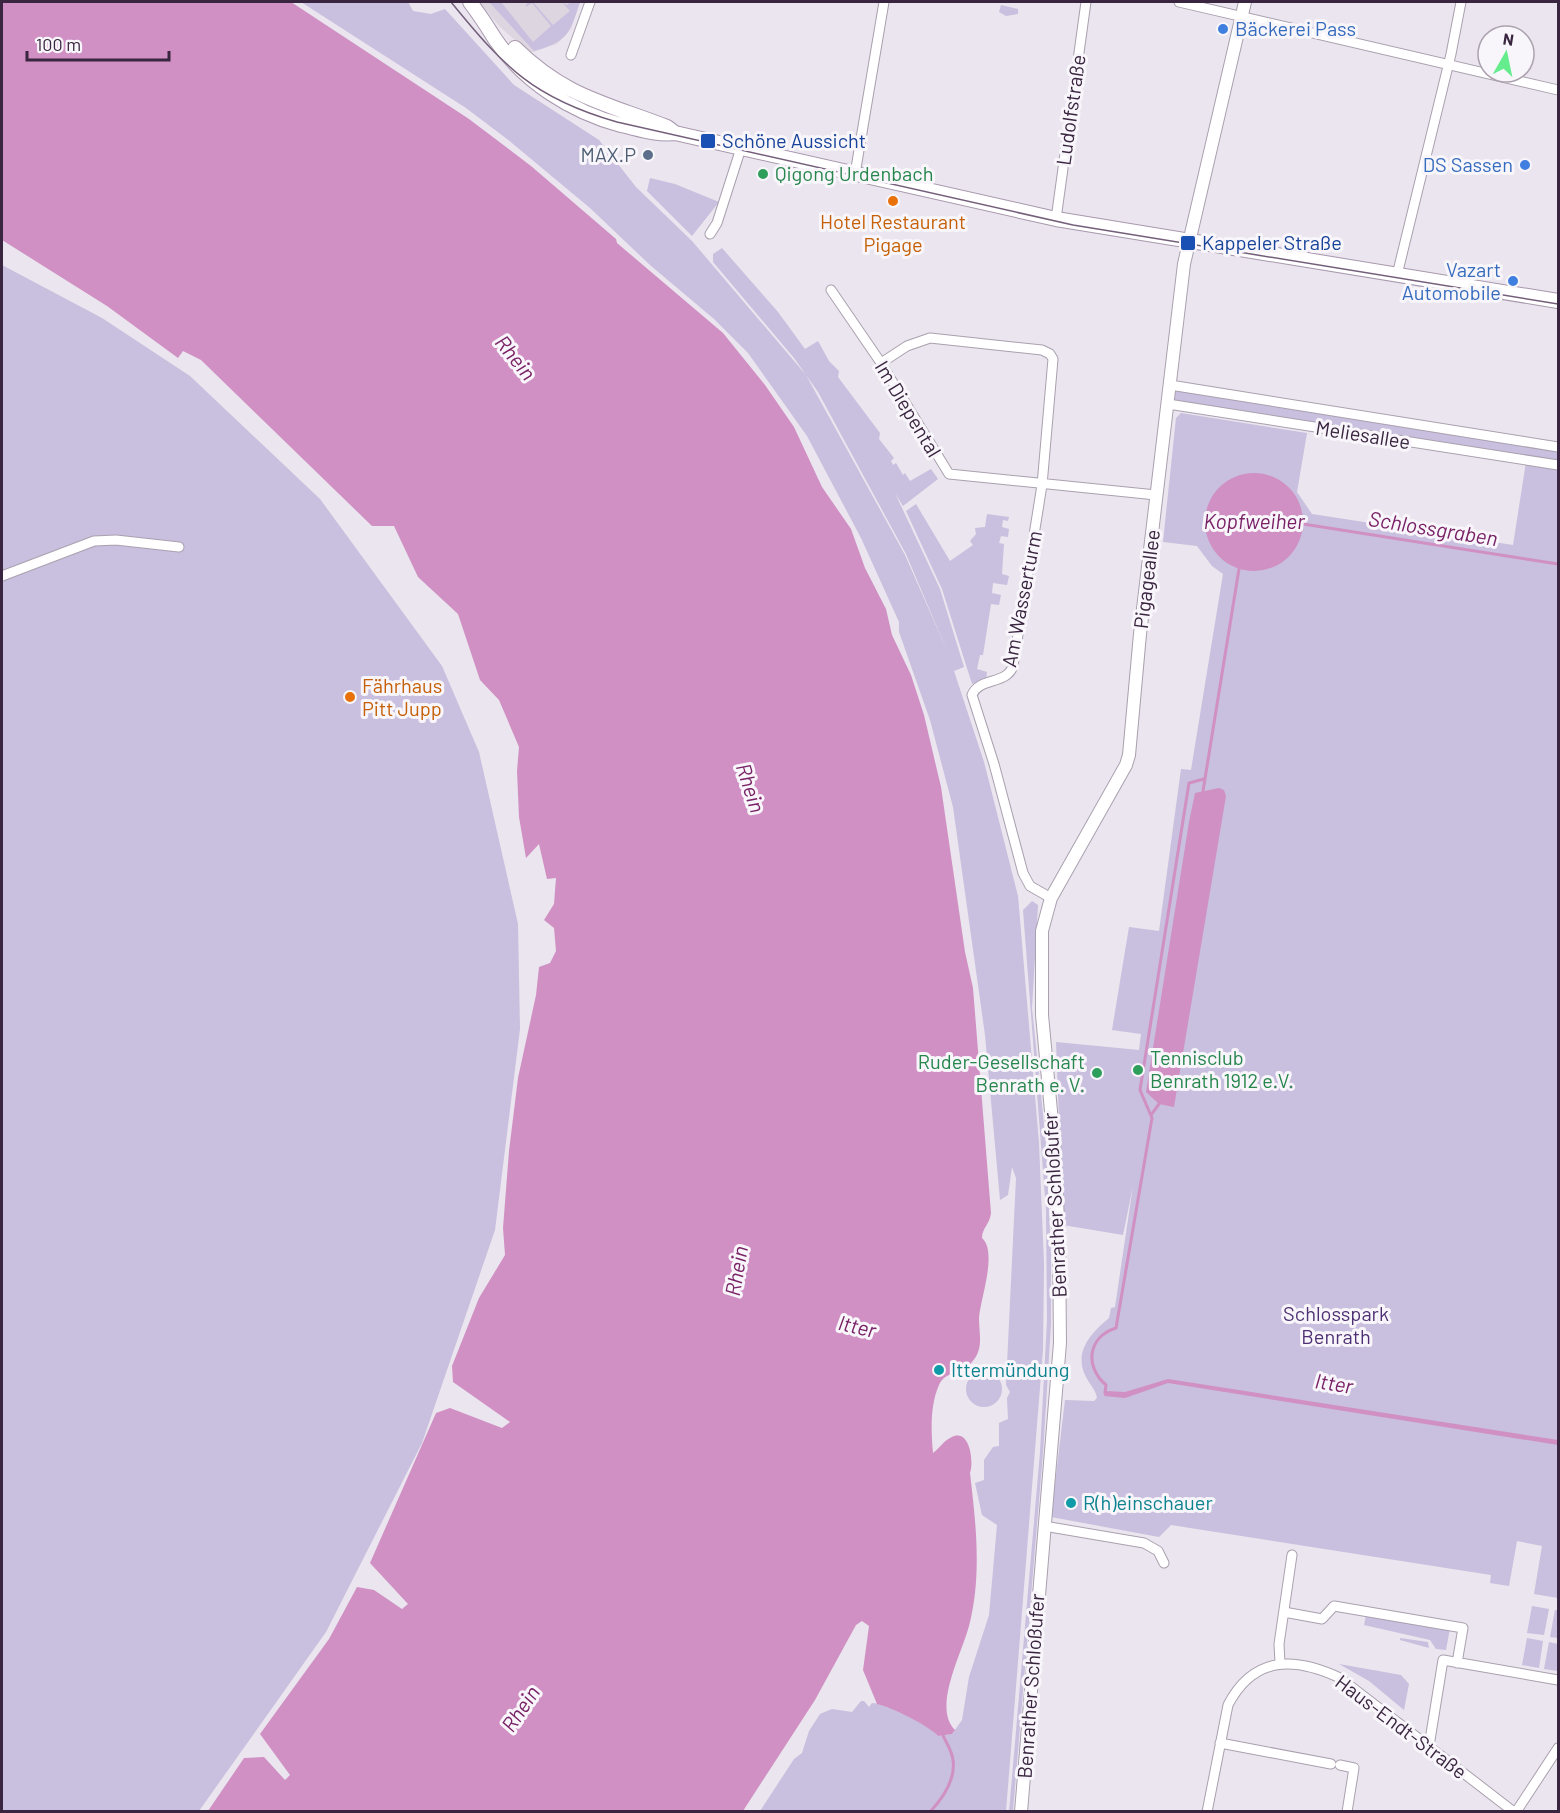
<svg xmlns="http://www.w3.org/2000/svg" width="1560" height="1813" font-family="Barlow,sans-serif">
<rect width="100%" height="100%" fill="#eae5ee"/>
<path fill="#ddd6e1" d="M479 2H580L571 29 557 44 530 53 500 27Z"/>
<path fill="#c9bfde" d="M301 2H408L413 11 431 14 445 9 514 85 599 140 636 187 692 241 806 375 905 555 948 653 906 554 818 392 794 358 713 262V254L722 248 778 312 805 349 818 341 829 361 839 371 838 377 880 433 879 439 894 458 891 461 893 465 896 463 903 475 905 473 910 481 931 469 938 479 903 506 895 493 940 589 964 667 954 671 984 762 1018 896 1039 1143 1044 1264 1043 1350 1006 1811H760L794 1759 802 1753 809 1731 820 1714 832 1709 852 1712 861 1701H864L869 1707 872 1703 891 1705 929 1727 938 1736 952 1734 962 1720 969 1677 989 1615 997 1525 982 1515 975 1483 984 1480V1460L993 1447 999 1446V1423L1008 1419 1007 1398 1010 1392 1006 1385 1016 1178 1012 1167 1008 1195 1000 1200 985 1035 953 807 930 720 899 632V622L861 538 807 436 748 353 714 319 650 265 590 208 507 139 466 108Z
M489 2H501L533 42 551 26 532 3 526 7V4L533 2 553 25 570 11 562 2 567 5 571 2H580C569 35 568 41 534 51Z
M1001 5 1018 9V14L1006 16 999 12Z
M650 178 675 184 719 202 692 236 647 191Z
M2 265 102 318 190 376 320 499 442 666 479 752 518 924 520 1029 495 1230 422 1443 326 1632 199 1811H2Z
M1177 390 1558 449V462L1174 401V391Z
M1181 413 1307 433 1297 492 1312 514 1513 545 1526 462 1558 467V1598L1534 1594 1542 1546 1517 1541 1509 1586 1490 1583 1491 1575 1171 1525 1159 1537 1051 1517 1065 1400 1094 1401 1097 1398C1096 1390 1090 1385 1086 1377 1073 1352 1091 1333 1109 1318L1111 1308 1115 1307 1133 1186 1123 1235 1063 1225 1056 1042 1139 1050 1141 1034 1112 1030 1129 927 1159 931 1181 769 1191 770 1223 574 1212 566 1197 546 1163 542 1176 418Z
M916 504 950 561 973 545 970 541 976 534 975 528 985 527 987 514 1009 517 1008 521 1003 520 1002 527 1009 529 1008 537 1001 536 999 543 1004 544 1002 574 1009 576 1007 585 993 583 992 593 1001 595 999 605 991 604 983 655H980L977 669 987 672 986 680 972 684 942 589 906 511Z
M1032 901 1038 905 1032 1008 1046 1143 1051 1256V1324L1043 1453 1013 1811 1009 1812 1040 1452 1047 1320 1046 1210 1023 910Z
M966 1389a18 18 0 1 1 36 0a18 18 0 1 1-36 0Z
M1532 1606 1549 1609 1544 1635 1527 1633Z
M1555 1610H1558V1638L1550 1637Z
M1366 1615 1450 1628 1446 1650 1436 1649 1430 1640 1364 1625Z
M1400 1638 1428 1642 1429 1648 1400 1640Z
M1527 1638 1543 1641 1539 1668 1522 1665Z
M1549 1642 1558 1644V1671L1544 1669Z
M1339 1664 1401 1675 1409 1684 1404 1710 1369 1681Z"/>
<path fill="#d090c3" d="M2 2H291L469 119 531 166 616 239 617 243 723 333 765 385 794 427 822 487 851 529 865 568 886 609 892 635 911 675 924 715 941 787 965 952 973 988 991 1213C990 1224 982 1228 982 1238 998 1252 980 1300 979 1318 979 1334 984 1349 972 1362 963 1373 945 1371 939 1385 930 1405 931 1431 933 1453 939 1449 944 1440 952 1437 970 1428 974 1462 970 1473 976 1524 982 1576 969 1626 962 1653 932 1708 955 1730L952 1734 938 1736C928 1725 891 1707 877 1704L863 1670 869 1626 862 1621 856 1625 815 1700 743 1811H208L244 1758 264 1757 285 1780 290 1775 260 1734 329 1639 357 1587 374 1590 402 1609 408 1604 370 1563 436 1413 450 1408 502 1428 510 1422 453 1382 452 1366 479 1298 505 1255 503 1228 509 1151 518 1078 536 995 539 967 550 963 556 951 554 928 544 920 554 904 556 878 547 879 539 844 526 858 519 817 517 771 519 747 499 700 480 680 458 614 418 577 394 526H372L201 360 183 351 178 358 107 306 2 240Z
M1205 522a49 49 0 1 1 98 0a49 49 0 1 1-98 0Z
M1219 788 1224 790 1226 796 1174 1107 1159 1104 1146 1092 1189 822 1195 793Z
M1168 1379 1558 1440V1445L1168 1383 1125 1398 1104 1396 1106 1391 1125 1392Z"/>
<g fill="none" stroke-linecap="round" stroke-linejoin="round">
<path stroke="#d090c3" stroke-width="3" d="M1303 524 1558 564
M1203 791 1239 569
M1151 1115 1159 1104
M1105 1393 1106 1385C1084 1366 1088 1337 1116 1328L1152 1118 1140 1090 1189 783 1204 779
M930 1812C943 1798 956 1780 953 1760 952 1750 945 1741 942 1733"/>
<defs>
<path id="minor" d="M1179 2 1558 90
M571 55 590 2
M855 174 884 2
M1056 219 1086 2
M710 234 717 223 741 148
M1397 275 1451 54 1461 2
M831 290 881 363 949 474 1156 495
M881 363 907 346 930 338 1042 350 1050 354 1053 359 1042 485 1013 666C1007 685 979 677 972 695L994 764 1023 873 1030 886 1051 898
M1170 385 1558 447
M1168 404 1558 465
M2 576 94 541 116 540 179 547
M1044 1526 1144 1543 1158 1551 1164 1563
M1284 1612 1322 1619 1334 1606 1463 1628 1457 1663
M1280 1663 1279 1644 1292 1555
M1220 1743 1331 1764
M1429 1746 1443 1660 1558 1680
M1340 1765 1354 1768 1347 1812
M1207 1812 1228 1705C1254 1655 1295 1657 1340 1678L1514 1812
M1516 1812 1558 1748"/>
<path id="tertiary" d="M1021 1812 1060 1343 1059 1240 1054 1143 1042 1015V931L1051 898 1126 765 1129 755 1140 634 1184 264 1245 2"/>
<path id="secondary" d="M470 2C479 14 487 26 495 39 524 82 572 112 621 125 639 129 656 135 675 133L1056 219 1558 301
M515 48C565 97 605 103 667 127L675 133"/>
</defs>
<use href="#minor" stroke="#aaa0af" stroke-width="11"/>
<use href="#tertiary" stroke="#aaa0af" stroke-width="14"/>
<use href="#secondary" stroke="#a898ae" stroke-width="16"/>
<use href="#minor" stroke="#fff" stroke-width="9"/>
<use href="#tertiary" stroke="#fff" stroke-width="12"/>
<use href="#secondary" stroke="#fff" stroke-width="14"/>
<path stroke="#745f7a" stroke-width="1.5" d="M451 2C504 67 533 98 617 122L1073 225 1558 304"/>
</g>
<g fill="#3f7fe0" stroke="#f8f6fa" stroke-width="2">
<circle cx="1223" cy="29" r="6"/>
<circle cx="1525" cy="165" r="6"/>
<circle cx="1513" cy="281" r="6"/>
</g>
<g fill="#1a4fb4" stroke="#f8f6fa" stroke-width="2">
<rect x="700" y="133" width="16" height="16" rx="3"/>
<rect x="1180" y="235" width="16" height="16" rx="3"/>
</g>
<circle fill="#5c6f8a" stroke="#f8f6fa" stroke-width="2" cx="648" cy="155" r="6"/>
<g fill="#2e9e5b" stroke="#f8f6fa" stroke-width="2">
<circle cx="763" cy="174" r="6"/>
<circle cx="1138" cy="1070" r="6"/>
<circle cx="1097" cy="1073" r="6"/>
</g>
<g fill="#e8710a" stroke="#f8f6fa" stroke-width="2">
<circle cx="893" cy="201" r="6"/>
<circle cx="350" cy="697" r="6"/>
</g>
<g fill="#0f9aa8" stroke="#f8f6fa" stroke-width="2">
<circle cx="939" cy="1370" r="6"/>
<circle cx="1071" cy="1503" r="6"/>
</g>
<g text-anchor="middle" stroke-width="6" stroke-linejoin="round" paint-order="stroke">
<g font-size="20" fill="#366cbe" stroke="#f8f6fa" text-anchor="end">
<text x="1235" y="36" text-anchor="start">Bäckerei Pass</text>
<text x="1513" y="172">DS Sassen</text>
<text x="1501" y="277">Vazart<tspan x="1501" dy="23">Automobile</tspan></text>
</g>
<g font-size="20" fill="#39253f" stroke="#f8f6fa">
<text transform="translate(1071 110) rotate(-82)" y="7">Ludolfstraße</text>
<text transform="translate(908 409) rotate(59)" y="7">Im Diepental</text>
<text transform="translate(1363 435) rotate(9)" y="7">Meliesallee</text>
<text transform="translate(1147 579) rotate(-83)" y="7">Pigageallee</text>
<text transform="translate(1022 599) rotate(-79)" y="7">Am Wasserturm</text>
<text transform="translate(1055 1205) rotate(-93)" y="7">Benrather Schloßufer</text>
<text transform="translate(1031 1686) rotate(-86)" y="7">Benrather Schloßufer</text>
<text transform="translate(1401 1727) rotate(37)" y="7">Haus-Endt-Straße</text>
</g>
<g font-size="20" fill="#164399" stroke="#f8f6fa" text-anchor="start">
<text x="722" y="148">Schöne Aussicht</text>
<text x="1202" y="250">Kappeler Straße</text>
</g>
<g font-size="20" fill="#4e5e75" stroke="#f8f6fa" text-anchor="end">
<text x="636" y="162">MAX.P</text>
</g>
<g font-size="20" fill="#27864d" stroke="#f8f6fa" text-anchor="start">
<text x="775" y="181">Qigong Urdenbach</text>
<text x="1150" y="1065">Tennisclub<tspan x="1150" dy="23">Benrath 1912 e.V.</tspan></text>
<text x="1085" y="1069" text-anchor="end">Ruder-Gesellschaft<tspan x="1085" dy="23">Benrath e. V.</tspan></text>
</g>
<g font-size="20" fill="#c56008" stroke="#f8f6fa">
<text x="893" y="229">Hotel Restaurant<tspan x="893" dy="23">Pigage</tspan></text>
<text x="362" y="693" text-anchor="start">Fährhaus<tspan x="362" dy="23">Pitt Jupp</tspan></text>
</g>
<g font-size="20" fill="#4e3074" stroke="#f8f6fa">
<text x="1336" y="1321">Schlosspark<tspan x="1336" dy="23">Benrath</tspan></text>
</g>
<g font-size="20" fill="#0d838f" stroke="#f8f6fa" text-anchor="start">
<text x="951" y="1377">Ittermündung</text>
<text x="1083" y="1510">R(h)einschauer</text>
</g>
<g font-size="21" font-style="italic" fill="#792166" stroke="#f8f6fa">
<text transform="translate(515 358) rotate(51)" y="7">Rhein</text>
<text x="1254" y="529">Kopfweiher</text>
<text transform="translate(1433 529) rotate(9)" y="7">Schlossgraben</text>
<text transform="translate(750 788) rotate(72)" y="7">Rhein</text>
<text transform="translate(737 1271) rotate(-80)" y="7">Rhein</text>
<text transform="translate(857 1327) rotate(13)" y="7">Itter</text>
<text transform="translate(1334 1384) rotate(9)" y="7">Itter</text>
<text transform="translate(521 1709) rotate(-56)" y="7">Rhein</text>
</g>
</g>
<rect width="1560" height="1813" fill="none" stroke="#39253f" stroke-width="6"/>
<g transform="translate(1506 54) rotate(9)"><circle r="28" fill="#f8f6fa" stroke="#aca2af" stroke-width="1.5"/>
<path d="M0-4.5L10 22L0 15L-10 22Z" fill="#64ec8d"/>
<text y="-9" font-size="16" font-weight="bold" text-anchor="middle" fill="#39253f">N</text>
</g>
<path d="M27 51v9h142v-9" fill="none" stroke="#39253f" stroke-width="3"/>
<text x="36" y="51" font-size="18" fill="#39253f" stroke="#f8f6fa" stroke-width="4.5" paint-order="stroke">100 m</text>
</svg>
